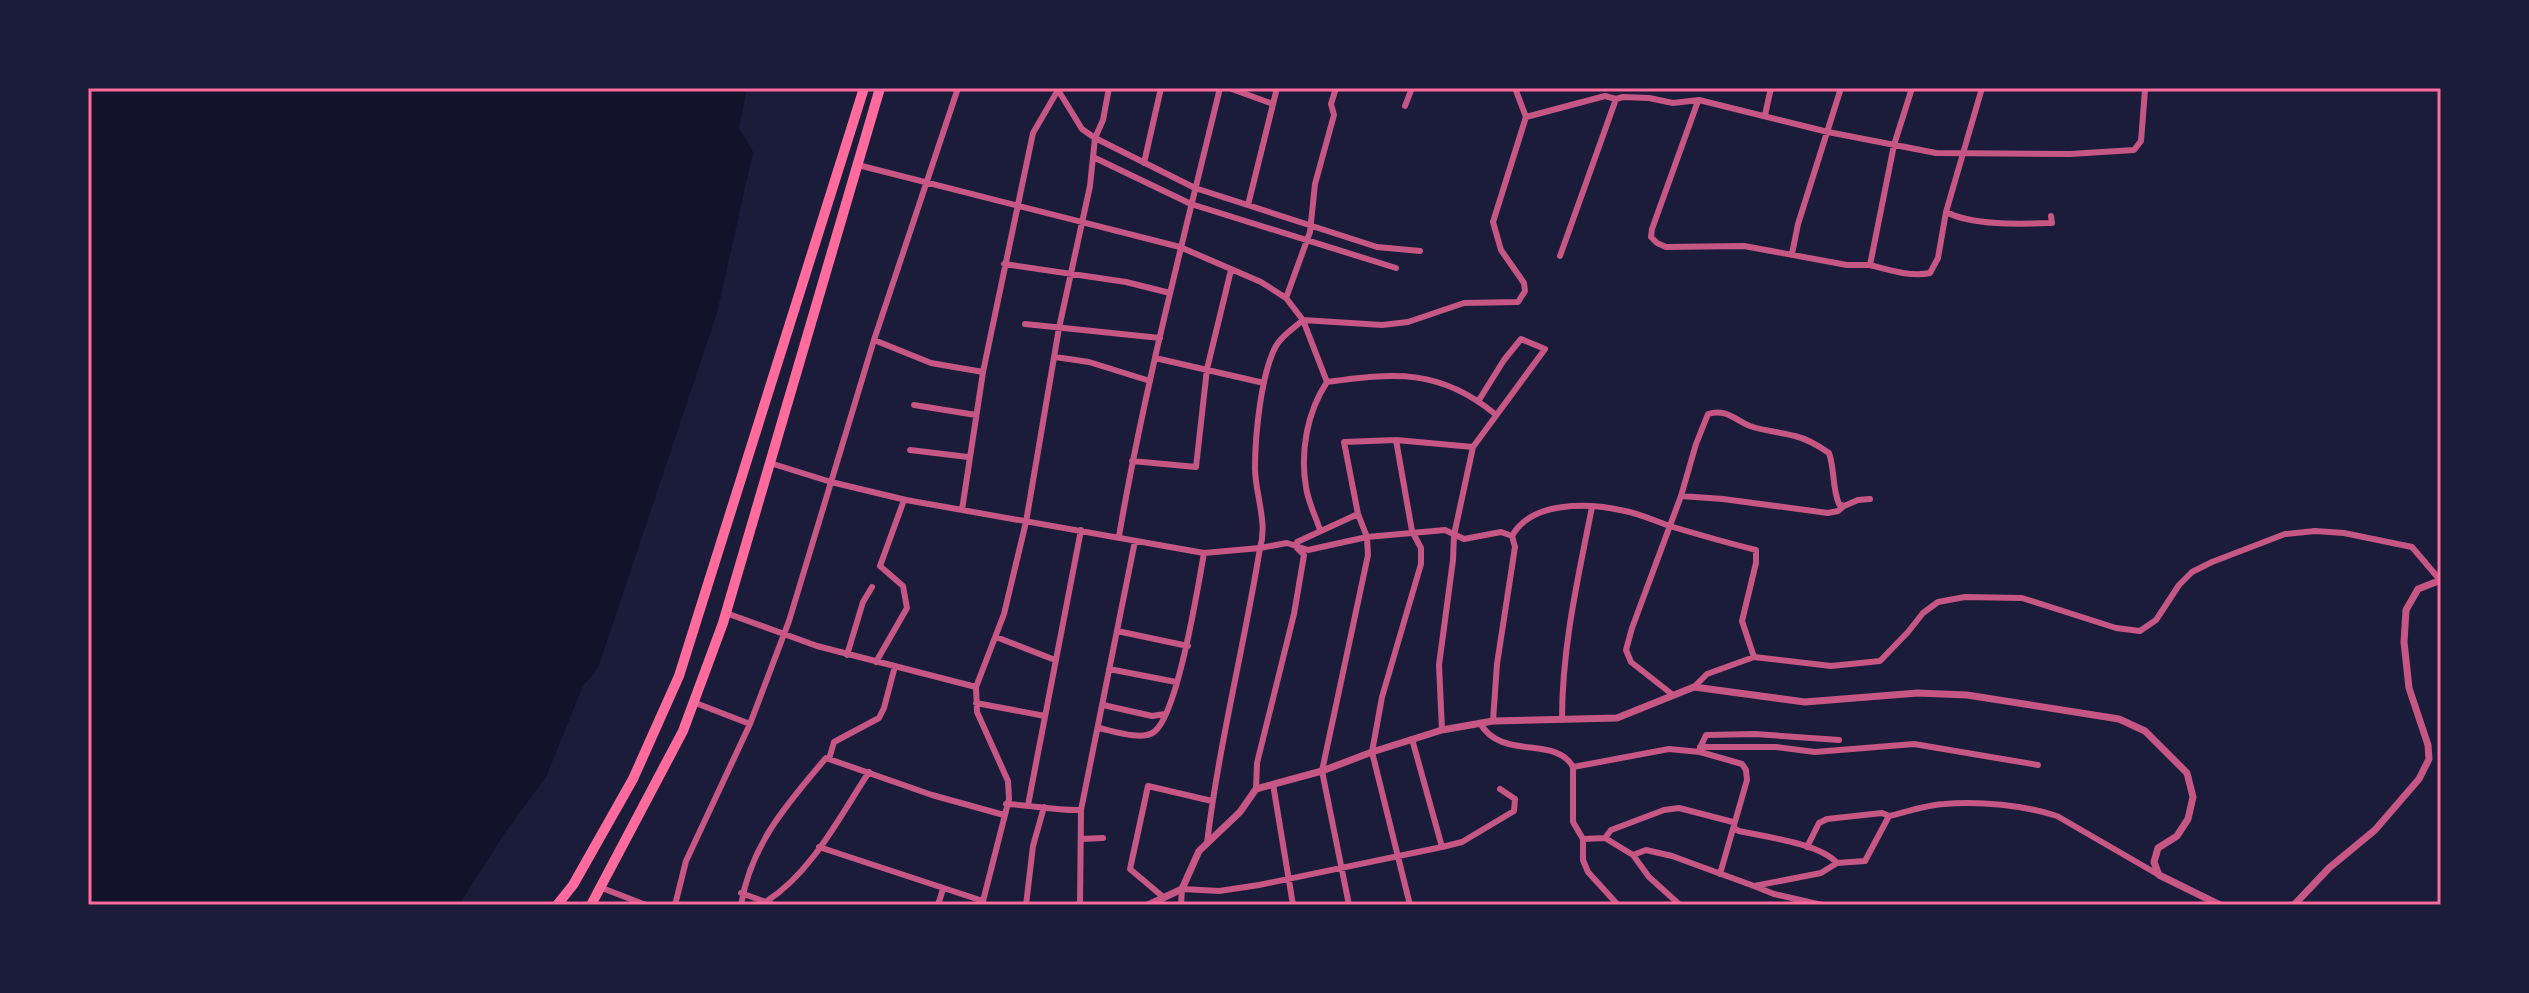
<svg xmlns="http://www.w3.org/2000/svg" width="2529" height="993" font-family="Lora,serif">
<rect width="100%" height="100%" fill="#1b1b3a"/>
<path fill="#12122b" d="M88 88H747L739 128 753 152 717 313 598 668 583 686 546 777 504 834 459 905H88Z"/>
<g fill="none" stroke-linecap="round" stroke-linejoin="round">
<path stroke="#c65784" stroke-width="6" d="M1229 88 1273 104
M1982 88 1946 212C1974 226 2021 224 2052 223L2051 216
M1058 90 1082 129 1095 138 1195 188 1377 247 1420 251
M1698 101 1652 229 1651 237 1657 243 1666 247 1744 246 1847 265H1870L1894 145 1912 88
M1405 106 1412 88
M1765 115 1771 88
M1526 117 1605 96 1616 99 1623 97 1649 98 1673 103 1699 100 1828 132 1936 153 2070 154 2134 150 2141 141 2145 90
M1093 157 1191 204 1396 268
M1144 163 1161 88
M858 165 1180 247 1261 282 1286 298 1303 320 1382 325 1408 322 1464 303 1518 302 1525 291 1524 283 1501 250 1493 222 1526 117 1515 88
M1248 205 1277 88
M1792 254 1798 224 1841 88
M1560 256 1616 99
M1004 264 1126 282 1170 293
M1870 265C1889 270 1911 277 1930 273L1938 258 1946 212
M1286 298 1310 232 1315 184 1334 115 1331 104 1336 88
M1025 324 1160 338
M874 340 931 363 983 372
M1055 357 1089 362 1150 381
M1155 358 1264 383
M1327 382 1303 320C1294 328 1282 335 1276 346 1261 373 1255 436 1255 468 1255 494 1268 522 1260 548L1287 543 1308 550 1367 537 1445 530 1464 539 1501 532 1512 536
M914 405 976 415
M1396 440 1412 531 1421 548V564L1382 697 1372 752 1410 905
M910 450 968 457
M1132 461 1196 467 1207 369 1231 270
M770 463 831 482 906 500 1187 550 1204 553 1260 548C1244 647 1219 744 1207 843
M1681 496 1723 499 1828 513 1838 511 1844 506
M962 510 983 372 1033 133 1058 90
M1320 530C1316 517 1308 502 1306 487 1300 452 1307 412 1327 382 1394 373 1439 368 1495 414
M1119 536C1145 385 1184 237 1220 88
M726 613 817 646 976 687
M1117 631 1188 646
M996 637 1055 660
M847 655 863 602 872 587
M876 662 907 608 903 586 880 566 904 500
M1109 669 1176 682
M1694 687 1707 674 1754 657 1831 666 1880 661 1908 632 1923 613 1938 602 1965 597 2022 598 2116 628 2140 631 2156 620 2179 585 2192 572 2212 562 2285 534 2315 531 2344 533 2412 547 2440 580
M1673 695 1631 662 1626 650 1632 628 1681 496 1696 444 1708 414C1726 408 1735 420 1750 426 1764 431 1780 432 1795 436 1807 439 1819 446 1829 453 1835 470 1832 488 1839 504L1844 506 1858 500 1870 499
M693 702 750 724
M976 703 1045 716
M1103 705 1152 716 1165 714
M1562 719C1562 647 1578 578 1592 507
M1493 721 1497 664 1515 547 1512 536C1532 500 1590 503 1625 511 1641 514 1657 522 1673 527 1700 535 1728 543 1756 550V563L1742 621 1754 657
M1480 723C1501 761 1556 735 1573 767
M1099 728C1113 731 1142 741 1154 732 1178 714 1198 586 1204 553
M1442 730 1439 665 1453 560 1454 535 1473 447 1545 349 1521 339 1504 360 1479 400
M1412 739 1442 847
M1700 747H1776L1815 752 1914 744 2038 765
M1700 748 1706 735 1755 734 1839 740
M829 759 834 742 879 718 884 708 895 666
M1273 784 1293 905
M1256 789 1257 763 1294 614 1304 555 1297 548V542L1358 514
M1006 804C1032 805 1055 811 1081 810
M1028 805 1081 530
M1605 838 1633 855 1649 877 1680 905
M1081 839 1103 838
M1583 839 1605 838 1611 830 1664 810 1679 808 1733 822 1735 829 1739 831C1765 837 1819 843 1837 863
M819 847 983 901
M1807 847 1819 823 1827 819 1882 813 1889 816C1906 812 1926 805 1944 804 1980 801 2023 805 2057 816L2159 875
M1633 855 1646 850 1672 856 1754 886 1821 873 1837 863 1865 861 1889 816
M1754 886 1774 894 1822 905
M602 888 646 905
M741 893 774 905
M1162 896 1130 869 1148 786 1212 801
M767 901C812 872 840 816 869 772
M675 905 686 861 750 724 789 621 874 340 958 88
M741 905C751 844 787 804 826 758L932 795 1004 815
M938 905 943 889
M982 905 1009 799 1008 781 977 712 976 687 1004 614 1026 522 1059 328 1090 186 1095 138 1103 120 1109 88
M1026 905 1033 846 1044 807
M1080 905 1081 810 1135 541
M1181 905 1182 889 1219 891 1259 885 1442 847 1462 842 1514 811 1515 799 1500 789
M1349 905 1322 771 1368 555 1367 537 1358 514 1344 442 1396 440 1473 447
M1618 905 1588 872 1583 860V839L1573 822V767L1669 749 1700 752 1742 764 1746 770 1747 780 1720 874"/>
<path stroke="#c65784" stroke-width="7" d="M1148 905 1182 889 1199 851 1240 812 1256 789 1322 771 1372 752 1442 730 1493 721 1617 718 1694 687 1805 702 1918 693 1967 695 2119 719 2145 731 2187 773 2193 797 2188 819 2177 836 2158 848 2154 862 2159 875 2220 905
M2294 905 2329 868 2375 830 2419 779 2429 759 2428 745 2409 688 2404 642 2406 610 2418 589 2441 580"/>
<path stroke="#ff6b9d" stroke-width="10" d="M557 905 573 885 633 779 679 676 864 88
M591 905 683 731 723 623 880 88"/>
</g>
<rect width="2529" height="993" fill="none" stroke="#1b1b3a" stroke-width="180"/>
<rect x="90" y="90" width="2349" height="813" fill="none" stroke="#ff6b9d" stroke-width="3"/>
</svg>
